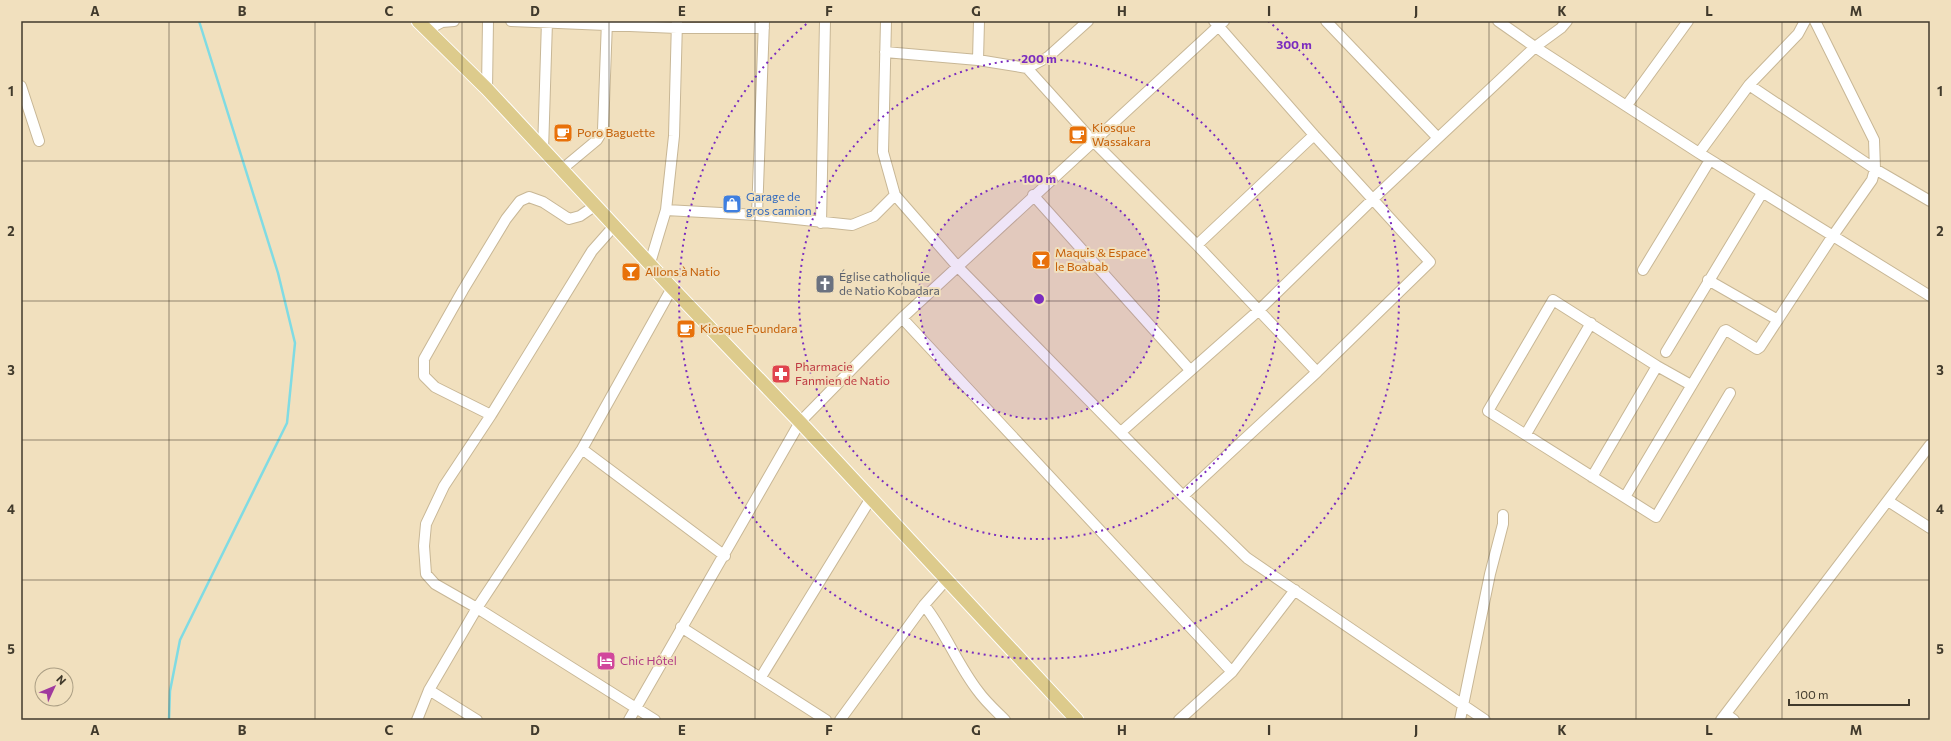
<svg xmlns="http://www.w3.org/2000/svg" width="1951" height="741" font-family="Commissioner,sans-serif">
<rect width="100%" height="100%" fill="#f1e0be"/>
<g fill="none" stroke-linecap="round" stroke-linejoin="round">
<path stroke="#80dbe3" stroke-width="2.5" d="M169 720 170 691 180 640 287 423 295 343 278 273 199 21"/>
<defs>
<path id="minor" d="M511 21 677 28H764
M886 21 883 152 895 195 957 266 1183 496 1247 558 1485 720
M1326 21 1438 138
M1498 21 1535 47 1699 153 1930 296
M427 30 442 22 454 21
M885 52 978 60 1027 68 1048 57 1088 21
M978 60 979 21
M1027 68 1093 141 1197 245 1317 372
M1749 85 1875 169 1930 201
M21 86 39 141
M487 89 488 21
M1627 105 1688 21
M543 151 547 21
M1699 153 1749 85 1798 34 1805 21
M561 170 597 140 603 130 607 21
M1033 195 1190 370
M666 210 757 215 852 225 874 216 895 195
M757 215 764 21
M821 223 825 21
M615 225 592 251 491 415 444 486 426 524 424 546 426 574 435 584 477 608 655 720
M1197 245 1314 135
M650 263 666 210 674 136 677 21
M1643 270 1710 160
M1708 280 1778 320
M902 318 1232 672
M1666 352 1762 193
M1691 385 1657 366 1553 300 1488 411 1656 517 1730 393
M491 415 435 387 424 376V359L463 290 506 219 520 201 529 197 543 202 569 219 580 216 596 205
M1121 432 1258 311 1373 199 1535 47 1561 28 1567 21
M1526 434 1591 323
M582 449 725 556
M1592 477 1657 366
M1183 496 1317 372 1430 262 1314 135 1214 21
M1625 497 1724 331 1726 330 1757 349 1760 347 1832 237 1872 180 1875 169 1874 140 1815 21
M1888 501 1930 528
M924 605C945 631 957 664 978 691 985 701 996 711 1005 720
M681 627 826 720
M761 677 871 498
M429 690 477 720
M1726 714 1734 720
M417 720 429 690 477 608 582 449 672 288
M629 720 800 422 902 318 1224 21
M840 720 924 605 946 580
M1179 720 1232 672 1295 590
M1460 720 1490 574 1503 524V515
M1721 720 1930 445"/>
<path id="major" d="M418 21 487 89 672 288 800 422 1077 720"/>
</defs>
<use href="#minor" stroke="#c8b796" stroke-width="12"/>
<use href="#major" stroke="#fff" stroke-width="15"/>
<use href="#minor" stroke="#fff" stroke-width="10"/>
<use href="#major" stroke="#ddcb8c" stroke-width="13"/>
</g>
<path fill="none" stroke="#413a2c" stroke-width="1" stroke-opacity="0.55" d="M169 21V720M315 21V720M462 21V720M609 21V720M755 21V720M902 21V720M1049 21V720M1196 21V720M1342 21V720M1489 21V720M1636 21V720M1782 21V720M21 161H1930M21 301H1930M21 440H1930M21 580H1930"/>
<circle cx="1039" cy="299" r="120" fill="#7b2cbf" fill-opacity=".12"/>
<g fill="none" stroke="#7b2cbf" stroke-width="2" stroke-dasharray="2 4">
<circle cx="1039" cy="299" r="120"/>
<circle cx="1039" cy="299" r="240"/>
<path d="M1268 21A360 360 0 1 1 810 21"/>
</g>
<defs>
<symbol id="cafe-square" viewBox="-11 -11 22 22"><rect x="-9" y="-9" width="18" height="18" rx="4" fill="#e8710a" stroke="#f1e0be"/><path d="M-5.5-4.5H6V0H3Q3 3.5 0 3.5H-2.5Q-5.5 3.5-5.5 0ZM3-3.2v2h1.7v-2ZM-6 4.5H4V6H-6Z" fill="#fff"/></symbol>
<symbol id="shop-square" viewBox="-11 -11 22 22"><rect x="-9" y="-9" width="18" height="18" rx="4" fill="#3f7fe0" stroke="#f1e0be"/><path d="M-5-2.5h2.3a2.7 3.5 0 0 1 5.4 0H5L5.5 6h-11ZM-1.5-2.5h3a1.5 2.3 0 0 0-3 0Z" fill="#fff"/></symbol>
<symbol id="bar-square" viewBox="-11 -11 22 22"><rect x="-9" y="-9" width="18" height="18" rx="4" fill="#e8710a" stroke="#f1e0be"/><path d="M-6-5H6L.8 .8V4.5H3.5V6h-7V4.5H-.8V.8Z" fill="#fff"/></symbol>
<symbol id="church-square" viewBox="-11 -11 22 22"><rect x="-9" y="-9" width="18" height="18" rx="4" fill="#6b7280" stroke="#f1e0be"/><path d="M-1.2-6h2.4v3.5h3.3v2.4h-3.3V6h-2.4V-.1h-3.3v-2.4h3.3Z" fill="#fff"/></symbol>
<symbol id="pharmacy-square" viewBox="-11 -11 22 22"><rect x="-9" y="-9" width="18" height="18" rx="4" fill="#e0444e" stroke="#f1e0be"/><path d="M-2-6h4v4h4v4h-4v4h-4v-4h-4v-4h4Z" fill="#fff"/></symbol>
<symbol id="hotel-square" viewBox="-11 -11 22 22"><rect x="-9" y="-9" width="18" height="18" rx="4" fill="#d1479c" stroke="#f1e0be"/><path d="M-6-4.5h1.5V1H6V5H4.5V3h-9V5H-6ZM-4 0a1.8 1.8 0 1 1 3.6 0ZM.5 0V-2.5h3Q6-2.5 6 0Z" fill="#fff"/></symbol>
</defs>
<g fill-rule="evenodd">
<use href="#cafe-square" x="552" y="122" width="22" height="22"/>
<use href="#cafe-square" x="1067" y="124" width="22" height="22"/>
<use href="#shop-square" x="721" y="193" width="22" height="22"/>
<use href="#bar-square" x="1030" y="249" width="22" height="22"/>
<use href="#bar-square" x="620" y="261" width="22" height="22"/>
<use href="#church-square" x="814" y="273" width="22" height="22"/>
<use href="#cafe-square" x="675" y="318" width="22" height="22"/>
<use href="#pharmacy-square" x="770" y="363" width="22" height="22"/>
<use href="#hotel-square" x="595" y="650" width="22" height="22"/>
</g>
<g text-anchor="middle" stroke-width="4" stroke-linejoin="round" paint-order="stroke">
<g font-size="12" fill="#c56008" stroke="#f1e0be" text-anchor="start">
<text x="1092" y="132">Kiosque<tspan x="1092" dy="14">Wassakara</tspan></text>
<text x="577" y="137">Poro Baguette</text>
<text x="1055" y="257">Maquis &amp; Espace<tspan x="1055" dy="14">le Boabab</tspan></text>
<text x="645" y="276">Allons à Natio</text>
<text x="700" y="333">Kiosque Foundara</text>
</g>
<g font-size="12" fill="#366cbe" stroke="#f1e0be" text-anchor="start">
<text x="746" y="201">Garage de<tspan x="746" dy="14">gros camion</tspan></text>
</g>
<g font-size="12" fill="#5b616d" stroke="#f1e0be" text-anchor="start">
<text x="839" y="281">Église catholique<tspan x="839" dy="14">de Natio Kobadara</tspan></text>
</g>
<g font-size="12" fill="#be3a42" stroke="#f1e0be" text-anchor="start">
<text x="795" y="371">Pharmacie<tspan x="795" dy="14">Fanmien de Natio</tspan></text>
</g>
<g font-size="12" fill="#b23c85" stroke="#f1e0be" text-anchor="start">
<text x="620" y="665">Chic Hôtel</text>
</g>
</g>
<circle cx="1039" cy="299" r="6" fill="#7b2cbf" stroke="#f1e0be" stroke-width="2"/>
<g font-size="12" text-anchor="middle" font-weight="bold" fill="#7b2cbf" stroke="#f1e0be" stroke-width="4" stroke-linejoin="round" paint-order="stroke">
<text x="1294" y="49">300 m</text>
<text x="1039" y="63">200 m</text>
<text x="1039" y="183">100 m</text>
</g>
<rect width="1951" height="741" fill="none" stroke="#f1e0be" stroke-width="44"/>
<g transform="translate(54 687) rotate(46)"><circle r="19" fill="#f1e0be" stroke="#ab9e84"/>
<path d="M0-3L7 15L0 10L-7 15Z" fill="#a03a9e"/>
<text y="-6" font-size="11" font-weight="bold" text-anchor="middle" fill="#413a2c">N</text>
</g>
<path d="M1789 699v6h120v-6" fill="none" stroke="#413a2c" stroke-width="2"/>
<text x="1795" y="699" font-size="12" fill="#413a2c" stroke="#f1e0be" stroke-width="3" paint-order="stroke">100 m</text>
<rect x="22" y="22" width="1907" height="697" fill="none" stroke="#413a2c" stroke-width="1.5"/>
<g font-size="13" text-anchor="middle" font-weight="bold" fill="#413a2c">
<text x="95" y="16">A</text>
<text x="242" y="16">B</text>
<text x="389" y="16">C</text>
<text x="535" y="16">D</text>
<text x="682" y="16">E</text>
<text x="829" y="16">F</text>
<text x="976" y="16">G</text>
<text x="1122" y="16">H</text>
<text x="1269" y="16">I</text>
<text x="1416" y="16">J</text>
<text x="1562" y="16">K</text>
<text x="1709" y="16">L</text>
<text x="1856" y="16">M</text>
<text x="11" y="96">1</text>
<text x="1940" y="96">1</text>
<text x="11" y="236">2</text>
<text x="1940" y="236">2</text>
<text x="11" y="375">3</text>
<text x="1940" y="375">3</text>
<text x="11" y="514">4</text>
<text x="1940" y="514">4</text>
<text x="11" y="654">5</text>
<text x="1940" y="654">5</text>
<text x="95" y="735">A</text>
<text x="242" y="735">B</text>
<text x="389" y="735">C</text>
<text x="535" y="735">D</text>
<text x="682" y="735">E</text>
<text x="829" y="735">F</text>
<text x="976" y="735">G</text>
<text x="1122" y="735">H</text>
<text x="1269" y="735">I</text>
<text x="1416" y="735">J</text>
<text x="1562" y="735">K</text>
<text x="1709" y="735">L</text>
<text x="1856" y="735">M</text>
</g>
</svg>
